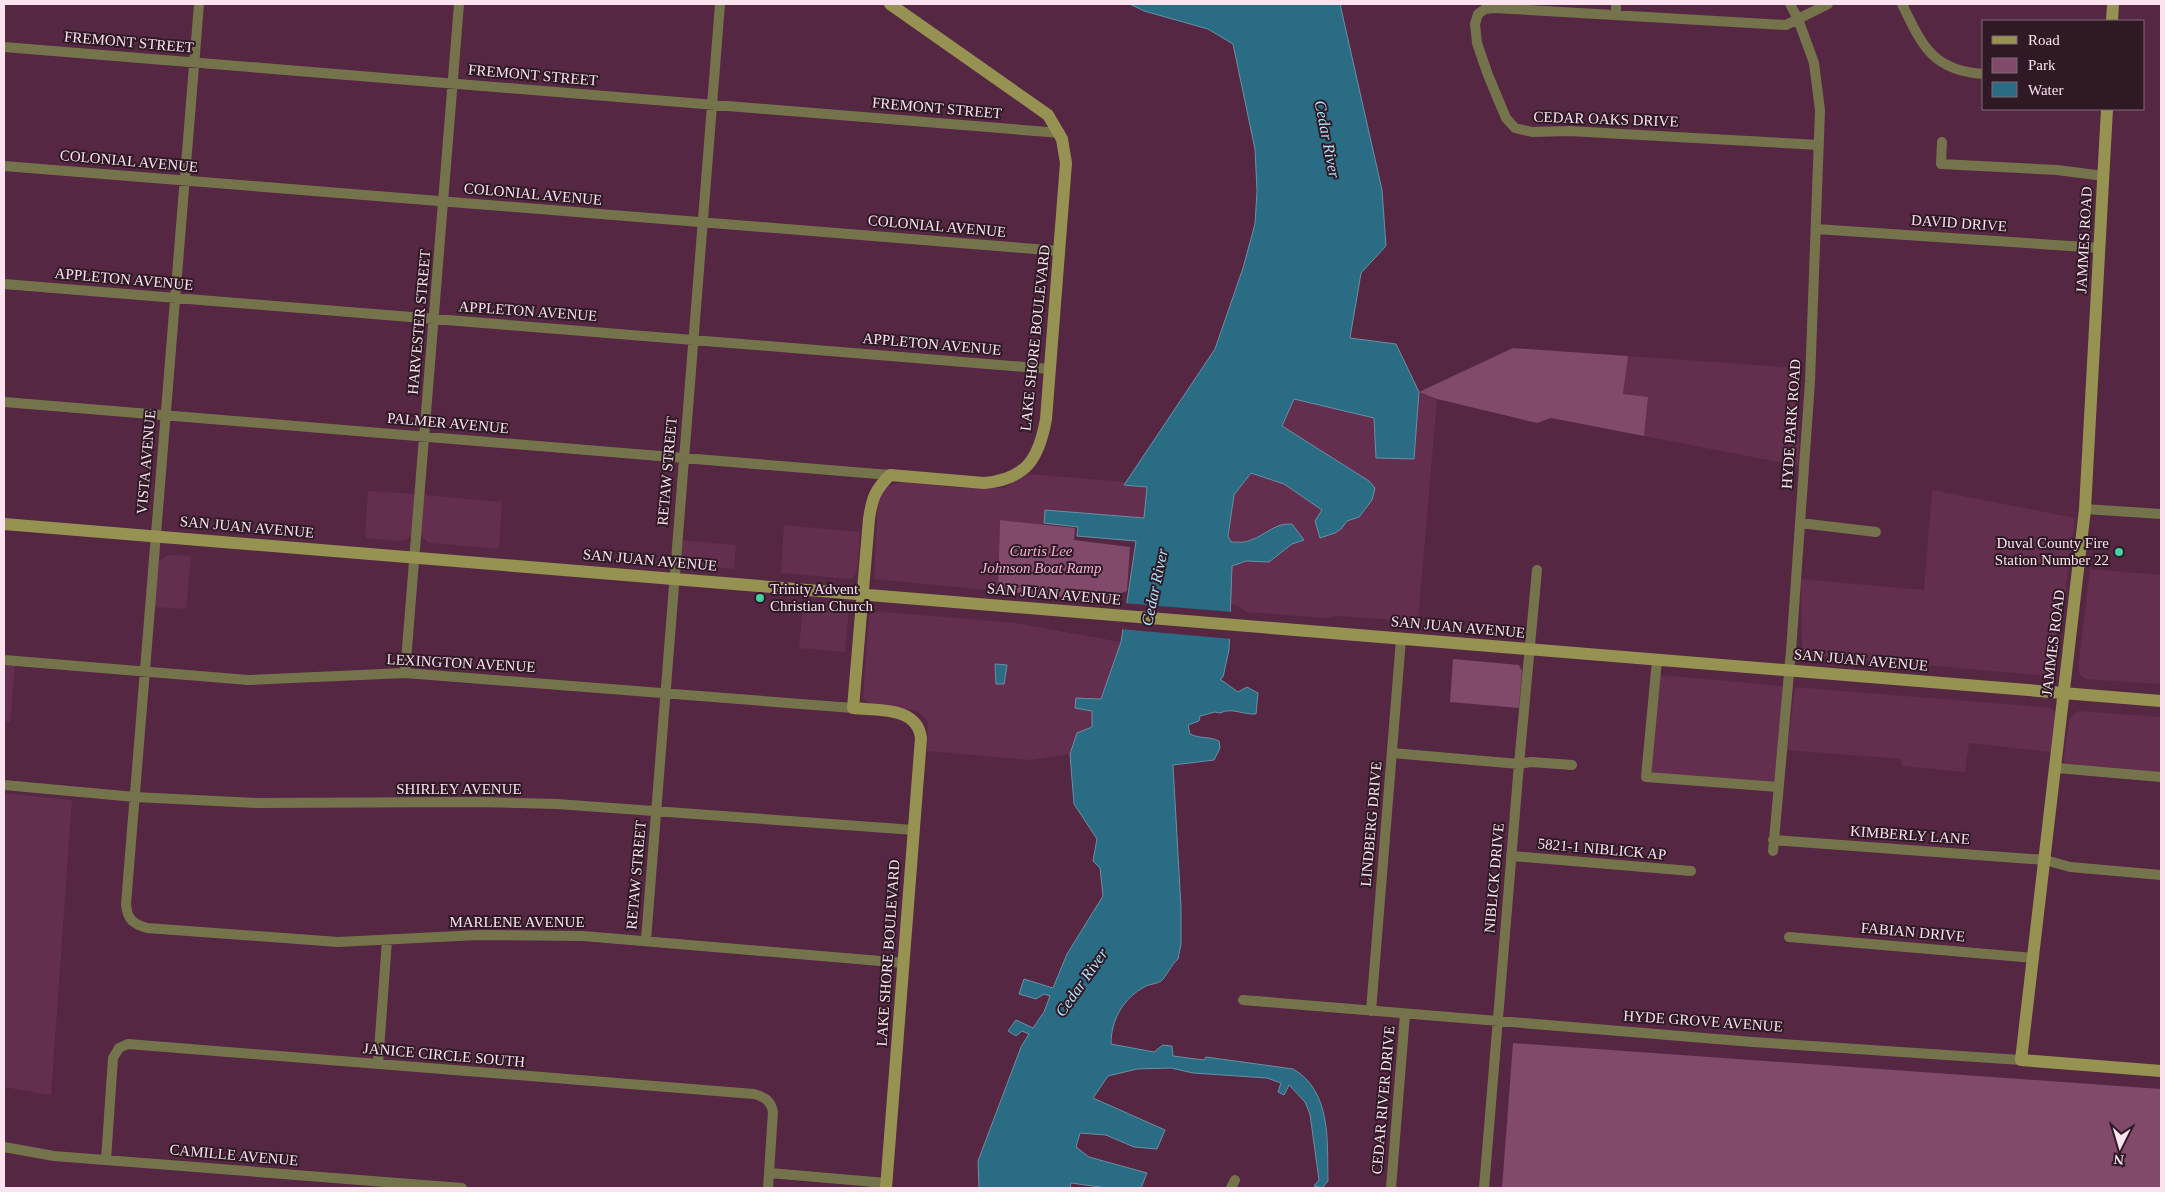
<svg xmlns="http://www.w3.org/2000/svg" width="2165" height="1192" font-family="'Times New Roman',serif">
<rect width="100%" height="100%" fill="#562743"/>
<path fill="#642e4f" d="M1628 356 1796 368 1800 466 1644 436 1648 398 1623 394Z
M1419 392 1437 399 1418 621 1335 616 1323 618 1247 612 1238 606 1231 604 1230 601 1232 566 1246 561 1269 562 1292 544 1303 540 1292 524H1286L1274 526 1250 541 1231 543 1228 537 1234 496 1251 473 1284 484 1322 510 1329 533 1341 529 1347 521 1359 517 1369 481 1282 426 1294 399 1374 418 1414 459Z
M1029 474 1126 482 1124 484 1147 487 1144 518 1045 510 1043 525 1000 520 998 591 874 579 878 497 887 487 902 482 963 488H1004Z
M1932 490 2075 518 2065 595 2057 625 2053 670 2047 676 1802 654 1801 579 1924 590Z
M368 491 416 494 412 536 403 541 365 538Z
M424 495 502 502 499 549 429 543 421 536Z
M784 525 860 532 857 571 854 576 851 579 781 573Z
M680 540 736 545 734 569 684 564 679 550Z
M168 555 191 556 186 609 153 607 159 561Z
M2090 569 2161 575V684L2086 679 2081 676 2078 669Z
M803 606 849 609 845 652 799 648Z
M872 611 1015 623 1121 642 1101 699 1082 697 1092 711V727L1077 733 1070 754 1029 760 927 751 928 721 917 711 871 705 863 698 869 616Z
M4 665 15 666 10 722H4Z
M1659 675 1783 686 1774 784 1651 773Z
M1795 687 2051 708 2056 714 2051 752 1969 743 1965 772 1902 766 1901 759 1787 750Z
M2078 711 2161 717V773L2063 766 2069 719Z
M4 793 72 800 51 1095 4 1087Z"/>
<path fill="#81496a" d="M1513 348 1628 356 1623 394 1648 397 1644 436 1551 418 1537 423 1437 399 1419 392Z
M1000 520 1075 528 1074 540 1130 547 1127 591 1121 593 1117 602 998 591Z
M1453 659 1519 665 1522 671 1519 708 1450 702Z
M1513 1043 2161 1089V1188H1502Z"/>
<path fill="#2a6c83" stroke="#6990a3" d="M1130 4H1340L1382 190 1386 246 1361 273 1350 338 1396 344 1419 392 1414 459 1376 458 1374 418 1294 399 1282 426 1369 481 1375 488 1372 500 1359 517 1347 521 1341 529 1335 533 1320 538 1315 521 1322 510 1284 484 1251 473 1234 495 1228 536 1231 542C1237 542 1246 543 1251 540 1267 534 1274 523 1292 524L1304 540 1292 544 1269 562 1246 561 1232 566 1229 650 1223 677 1220 679 1238 692 1247 687 1258 693 1256 714C1243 715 1232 707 1220 713L1215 712 1200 716 1199 721 1188 725 1190 734C1200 739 1209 736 1219 741L1220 748 1214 760 1173 765 1181 908V944L1178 959C1171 965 1166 977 1161 981 1157 984 1150 984 1146 986 1123 998 1111 1020 1111 1044L1154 1052 1163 1045 1172 1046 1173 1056 1204 1060 1206 1057 1293 1069C1332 1091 1327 1143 1328 1181L1322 1188 1314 1186 1319 1180 1310 1114 1305 1102 1289 1085 1284 1095 1278 1092 1281 1083 1267 1078 1193 1073 1171 1068 1137 1069 1108 1076 1093 1098 1165 1130 1157 1149 1134 1147 1106 1135 1080 1133 1076 1147 1089 1157 1147 1173 1141 1188H1108L1071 1183 1070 1188H979L978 1161 1021 1047 1029 1034 1022 1031 1016 1036 1008 1031 1016 1020 1033 1028 1044 1012 1050 996 1044 994 1036 999 1019 994 1024 979 1053 988 1067 954 1103 896 1100 868 1093 861 1097 839 1074 804 1070 754 1077 733 1092 727V711L1075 708 1076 698 1101 699 1121 642 1136 541 1077 536 1078 527 1044 523 1045 510 1144 518 1147 487 1124 485 1215 349 1243 268 1255 224 1257 191 1255 149 1233 44 1208 29 1144 11Z
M995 664 1007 665 1004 684H996Z"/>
<path fill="#562743" d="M1123 603 1233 612 1232 639 1120 629Z"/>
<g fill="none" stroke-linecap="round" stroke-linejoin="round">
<path stroke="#75734b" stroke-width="10" d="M199 4 126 904C127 919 133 924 147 928L338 942 478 935 583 936 904 963
M1902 4C1922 46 1933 71 1984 74
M1616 15V4
M4 47 1060 133
M1942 142 1941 164 2057 170 2104 176
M1819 145 1569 131 1532 132 1515 128 1506 118 1488 75 1477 43 1475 24 1478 14 1485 9 1494 8 1786 25 1828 4
M4 166 1060 251
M1816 229 2100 248
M4 284 1050 369
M4 402 890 475
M2085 509 2161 514
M1800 523 1876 532
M4 660 248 680 405 673 853 708
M1657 660 1646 777 1778 787
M405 673 459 4
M1392 753 1519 764 1531 762 1572 765
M2056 768 2161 777
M4 785 135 797 256 803 479 802 557 804 914 830
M1773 840 2045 860 2070 867 2161 875
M1773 851 1791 651 1810 382 1820 110 1814 63 1798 19 1790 4
M1511 856 1691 871
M1789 937 2034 958
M646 940 720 4
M1243 1000 1753 1042 2021 1060
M1371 1011 1401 639
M378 1064 387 940
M4 1147 54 1156 462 1188
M106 1160 113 1058 119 1048 128 1044 754 1094C765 1097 771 1101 773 1112L768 1188
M770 1173 886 1183
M1231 1188 1235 1180
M1391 1188 1405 1014
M1484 1188 1519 764 1537 570"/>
<path stroke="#969252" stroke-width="12" d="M2112 21 2113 4
M2107 109 2085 509 2021 1060 2161 1071
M4 524 2161 701
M886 1188 921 738C917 706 878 711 853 708L869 519C872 498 875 490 890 475L984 483C1027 479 1039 458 1046 419L1066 163 1062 139 1048 115 890 4"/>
</g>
<g fill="#42d4a0" stroke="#2e1925" stroke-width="2">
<circle cx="2119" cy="552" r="5"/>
<circle cx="760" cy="598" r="5"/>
</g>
<g text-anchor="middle" stroke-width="4" stroke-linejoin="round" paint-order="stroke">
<g font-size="15" fill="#fbe3ef" stroke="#2e1925">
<text transform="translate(129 42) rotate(5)" y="5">FREMONT STREET</text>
<text transform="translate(533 75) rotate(5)" y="5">FREMONT STREET</text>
<text transform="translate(937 108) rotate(5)" y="5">FREMONT STREET</text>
<text transform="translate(1606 119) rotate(2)" y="5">CEDAR OAKS DRIVE</text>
<text transform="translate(129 161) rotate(5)" y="5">COLONIAL AVENUE</text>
<text transform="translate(533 194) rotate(5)" y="5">COLONIAL AVENUE</text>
<text transform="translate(1959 223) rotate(4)" y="5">DAVID DRIVE</text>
<text transform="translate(937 226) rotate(5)" y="5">COLONIAL AVENUE</text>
<text transform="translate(2084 240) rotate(-87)" y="5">JAMMES ROAD</text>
<text transform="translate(124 279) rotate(5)" y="5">APPLETON AVENUE</text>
<text transform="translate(528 311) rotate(4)" y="5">APPLETON AVENUE</text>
<text transform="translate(419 322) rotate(-85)" y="5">HARVESTER STREET</text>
<text transform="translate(1035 338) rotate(-84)" y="5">LAKE SHORE BOULEVARD</text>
<text transform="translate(932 344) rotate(5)" y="5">APPLETON AVENUE</text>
<text transform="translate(448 423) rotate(5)" y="5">PALMER AVENUE</text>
<text transform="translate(1791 424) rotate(-86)" y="5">HYDE PARK ROAD</text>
<text transform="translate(146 462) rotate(-85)" y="5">VISTA AVENUE</text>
<text transform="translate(667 471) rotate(-85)" y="5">RETAW STREET</text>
<text transform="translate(247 527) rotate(5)" y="5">SAN JUAN AVENUE</text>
<text transform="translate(650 560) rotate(5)" y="5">SAN JUAN AVENUE</text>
<text transform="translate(1054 594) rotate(5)" y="5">SAN JUAN AVENUE</text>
<text transform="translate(1458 627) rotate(5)" y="5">SAN JUAN AVENUE</text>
<text transform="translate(2053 643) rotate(-83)" y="5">JAMMES ROAD</text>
<text transform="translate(1861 660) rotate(5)" y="5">SAN JUAN AVENUE</text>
<text transform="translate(461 663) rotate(3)" y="5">LEXINGTON AVENUE</text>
<text x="459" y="794">SHIRLEY AVENUE</text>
<text transform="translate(1371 824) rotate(-85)" y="5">LINDBERG DRIVE</text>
<text transform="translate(1910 835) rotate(4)" y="5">KIMBERLY LANE</text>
<text transform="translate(1602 849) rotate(5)" y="5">5821-1 NIBLICK AP</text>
<text transform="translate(636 875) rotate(-85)" y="5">RETAW STREET</text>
<text transform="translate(1494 878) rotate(-85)" y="5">NIBLICK DRIVE</text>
<text x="517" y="927">MARLENE AVENUE</text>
<text transform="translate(1913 932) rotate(5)" y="5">FABIAN DRIVE</text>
<text transform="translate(888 953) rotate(-86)" y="5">LAKE SHORE BOULEVARD</text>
<text transform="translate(1703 1021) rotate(4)" y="5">HYDE GROVE AVENUE</text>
<text transform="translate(444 1055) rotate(5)" y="5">JANICE CIRCLE SOUTH</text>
<text transform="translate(1383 1100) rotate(-85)" y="5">CEDAR RIVER DRIVE</text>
<text transform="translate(234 1155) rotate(5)" y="5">CAMILLE AVENUE</text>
</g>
<g font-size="15" fill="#fbe3ef" stroke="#2e1925" text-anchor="end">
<text x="2109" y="548">Duval County Fire<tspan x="2109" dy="17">Station Number 22</tspan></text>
<text x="770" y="594" text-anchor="start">Trinity Advent<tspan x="770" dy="17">Christian Church</tspan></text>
</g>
<g font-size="15" font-style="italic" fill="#f5b0d6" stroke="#2e1925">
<text x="1041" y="556">Curtis Lee<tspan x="1041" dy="17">Johnson Boat Ramp</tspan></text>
</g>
<g font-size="16" font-style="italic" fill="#aee3f9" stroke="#2e1925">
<text transform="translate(1328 139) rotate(79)" y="6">Cedar River</text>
<text transform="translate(1154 587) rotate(-78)" y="6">Cedar River</text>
<text transform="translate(1081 982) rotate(-55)" y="6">Cedar River</text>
</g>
</g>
<rect width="2165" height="1192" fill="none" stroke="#fbe3ef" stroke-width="10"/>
<rect x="1982" y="20" width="162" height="90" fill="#2e1925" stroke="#806a76"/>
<rect x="1992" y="36" width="25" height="8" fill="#969252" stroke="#806a76"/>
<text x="2028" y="45" font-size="15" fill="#fbe3ef">Road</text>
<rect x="1992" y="58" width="25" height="15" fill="#81496a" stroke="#806a76"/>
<text x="2028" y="70" font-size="15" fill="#fbe3ef">Park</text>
<rect x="1992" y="82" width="25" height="15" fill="#2a6c83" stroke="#806a76"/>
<text x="2028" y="95" font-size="15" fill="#fbe3ef">Water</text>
<g transform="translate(2120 1147) rotate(185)" stroke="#2e1925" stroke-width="4" paint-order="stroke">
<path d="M0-4L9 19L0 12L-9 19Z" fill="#fbe3ef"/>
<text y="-8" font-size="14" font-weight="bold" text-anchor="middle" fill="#fbe3ef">N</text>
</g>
</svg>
